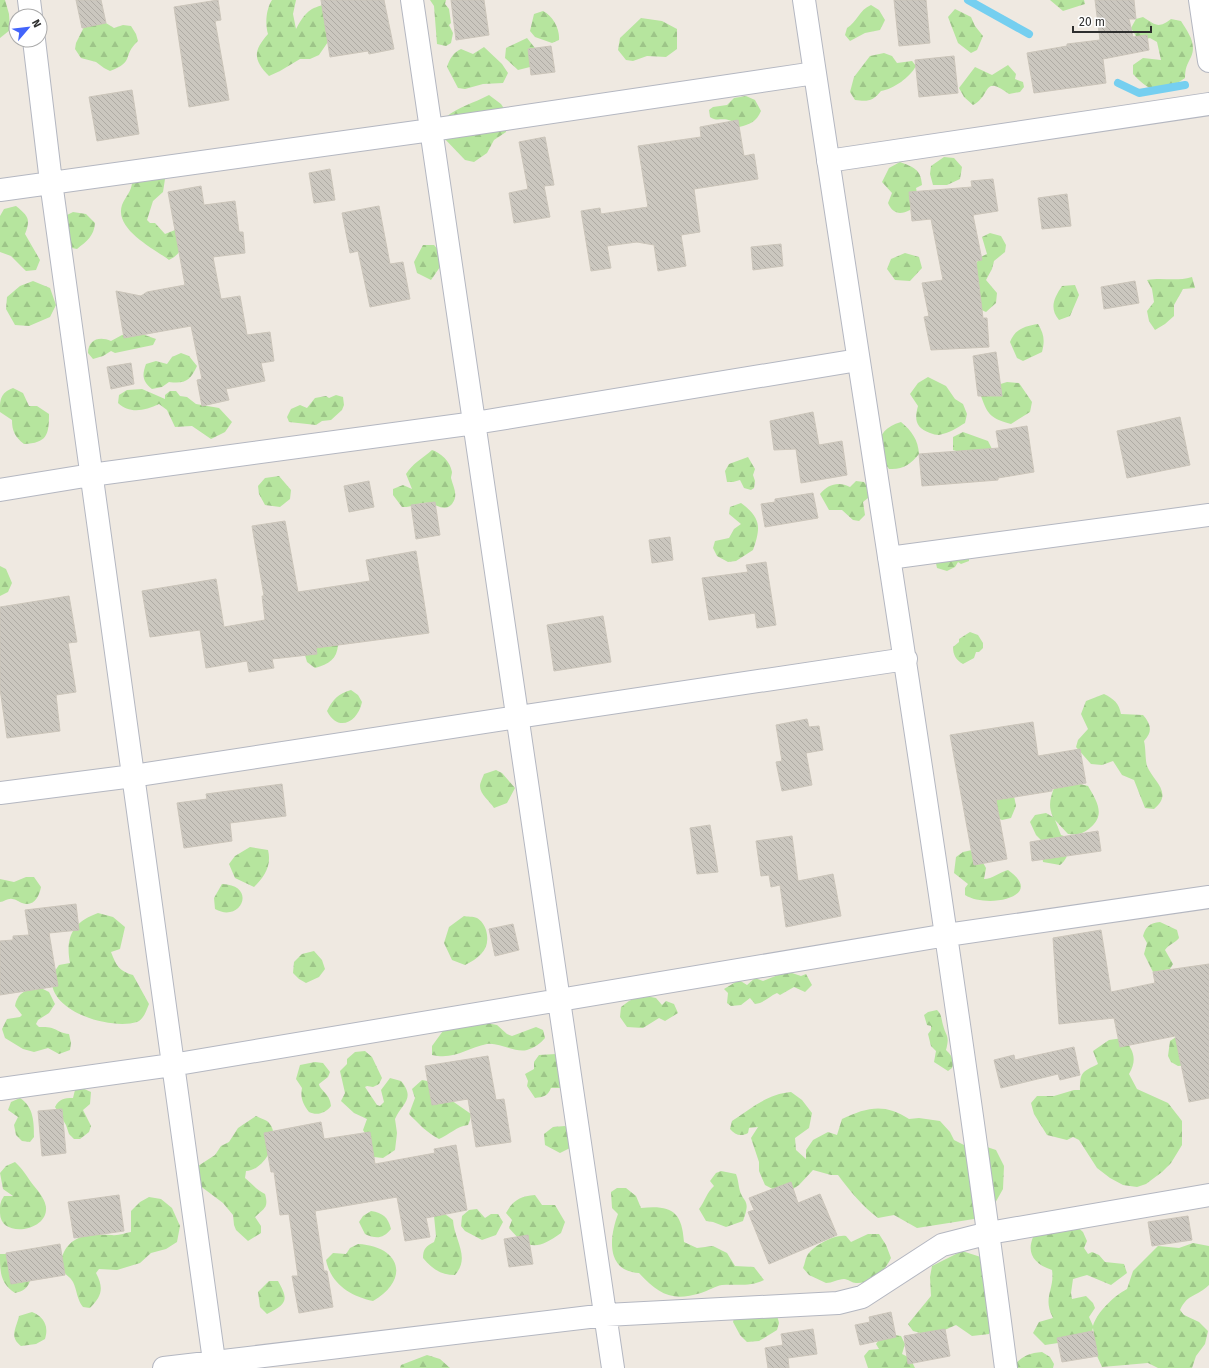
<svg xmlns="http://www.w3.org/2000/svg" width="1209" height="1368" font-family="'Fira Sans',sans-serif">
<defs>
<pattern id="forest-firs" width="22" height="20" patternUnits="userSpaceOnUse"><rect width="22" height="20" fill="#b6e59e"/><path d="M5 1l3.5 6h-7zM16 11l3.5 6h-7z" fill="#9dc588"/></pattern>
<pattern id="building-back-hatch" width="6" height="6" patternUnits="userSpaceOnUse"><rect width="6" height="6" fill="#cbc7bf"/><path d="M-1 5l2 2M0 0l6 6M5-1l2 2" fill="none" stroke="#afaba4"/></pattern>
</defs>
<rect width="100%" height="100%" fill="#efe9e1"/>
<path fill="url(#forest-firs)" d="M0 0H5L9 14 10 30 0 38Z
M272 0H296L293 14 296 29C304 15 308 8 324 5L332 36 319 55 310 59H300L280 71 269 76C253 60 253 51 268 34 265 24 266 9 272 0Z
M430 0H446L445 4 449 9 451 23 449 25 453 33 451 43 446 46 437 44 434 6Z
M1050 0H1084L1085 4 1063 11Z
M871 5 879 10 885 20 880 30 865 33 850 41 845 35 847 28C857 22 859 10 871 5Z
M955 9 971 17 975 26 983 36 977 50 971 53 958 43 948 17Z
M543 11C553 16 560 29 559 40L552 43 535 37 530 31 534 14Z
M1143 17C1156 25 1158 29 1171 19L1181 21C1188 32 1197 44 1191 57 1187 65 1185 68 1185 78 1162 94 1152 95 1133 74V65L1143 58 1161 60 1157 42 1150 38 1139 41 1131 28 1136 19Z
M641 18 662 21 677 29V49L666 57 647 56 633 61 626 60 618 50 620 38Z
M106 23 114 28 123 25 131 26 136 34 138 41C121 57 136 61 110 71L104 68 96 62 81 58 75 49 76 43 84 27Z
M527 38 535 48 530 67 518 70 505 58 506 48Z
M484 47 502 64 508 73 503 83 483 84 465 89 458 88 447 67C450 58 453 53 461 49L473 54Z
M884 53 892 56 897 63 912 61 916 66C910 77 894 89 881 91 873 101 868 102 855 100L850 92 854 77 870 56Z
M1008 65 1016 74 1015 79 1023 82 1024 87 1020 92 1009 94C982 74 992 95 973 105L964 97 959 88 975 67 992 75Z
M489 95 501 104 507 113 506 132 494 140 487 153 474 162 465 160 442 136 446 117C458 107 474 103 489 95Z
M746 96 755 100 761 111C756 122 751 124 739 127 725 113 719 124 710 117L709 110 713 107 727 105 734 98Z
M944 157 954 158 962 167 960 179 947 185H933L930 174 931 166Z
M900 162C913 167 921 169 922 185L916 188 918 197 911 207 910 210C900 215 893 214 888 203L892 193 882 182 889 168Z
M160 171 165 179 163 192 153 201 147 220 150 223H155L165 234 175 230 184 234C183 247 181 254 169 260 153 248 114 229 122 205 125 197 133 190 132 180Z
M16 206C28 216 31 219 25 234L40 260 36 270 26 271 11 256 0 252V216L4 209Z
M73 212 86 214 95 223C94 236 87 241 77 249L67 247 63 232 67 215Z
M990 233 1001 236 1006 245 1005 252 994 261 992 269 986 280 997 293 996 303 986 312 973 306C973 288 968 261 987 254L982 237Z
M423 245H434L442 254 440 267 431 280 417 273 414 262Z
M905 253 919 257 922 268 910 281 895 280 887 269 891 259Z
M1192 277 1195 288 1183 289 1174 305V316L1165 324 1155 330 1149 321 1147 311 1154 302 1152 289 1147 280C1164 277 1174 282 1192 277Z
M33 281 50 288 56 305 50 317 29 326 15 325 6 309 7 297 20 286Z
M1075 285 1079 295 1070 316 1059 320C1049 308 1054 298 1062 286Z
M1038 324C1044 334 1045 340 1042 352L1023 361 1017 358 1010 342C1015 329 1025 326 1038 324Z
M142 334 156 339 153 345 115 353 111 351 103 356 93 359 88 353C88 339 100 336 111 341L122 335Z
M181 353 189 356 197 366C190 381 185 384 169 382L162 387 152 389C142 381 142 375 146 364L156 361 167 364 172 357Z
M928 377 946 386 955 399 963 404 967 414 965 423C957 428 949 433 939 435 936 435 933 434 930 433 916 428 914 420 918 406L910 394 918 383Z
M1007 382 1019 383 1032 402 1030 412 1011 424C991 418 988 416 981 396L994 386Z
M13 388 23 393 29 406H37L49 414C49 435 47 443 24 444 15 437 12 431 12 420L0 412C0 400 0 393 13 388Z
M142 389 165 399V395L170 391H176L180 396 187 397 196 404 219 408 232 422 225 432 211 439 192 426 175 427 167 410 159 404C145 411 129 414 118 403L119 395 127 390Z
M336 395 343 397 344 405 342 410 331 420 322 421 316 425 289 422 287 417 291 409 300 405 307 408 315 398 326 396 329 398Z
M901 422C912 431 918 440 919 454 911 464 903 470 889 469 874 450 875 429 901 422Z
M963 432 988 441 992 449 963 453 953 450V437Z
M432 450C441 453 450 461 452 472 452 474 451 476 451 478 453 487 459 495 452 504 445 512 437 505 429 503 420 501 411 508 402 507L393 495V489L403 485 412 489 406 474C412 464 423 458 432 450Z
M748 457 755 469 753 475 755 481 754 488 751 490 744 488 740 480 733 482H727L725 471 729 464Z
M279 476 291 490 290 499 280 507 265 505 259 494 258 486 265 478Z
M856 481 864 482 870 490 868 498 863 502 865 515 859 521 853 520 842 510H829L820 494C828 484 839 481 850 487Z
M741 503C761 518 761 527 753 550L736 561 728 562 717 556 713 548 715 541 729 538 734 529 741 524 729 514 730 507Z
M969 554V561L961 564 958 562 955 567 947 571 937 568 935 559Z
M0 566 6 569 12 583 8 592 0 596Z
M970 632 978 635 983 643V648L979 652H976L974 658 963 664C956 660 953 655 953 647L959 642V639Z
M338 645C337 659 329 664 315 668L307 662 305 655 312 646Z
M351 690 358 695 362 702C358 722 338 733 327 711 333 699 338 694 351 690Z
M1104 694C1114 699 1119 703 1121 714L1143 715C1151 724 1153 732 1144 741 1146 749 1145 759 1147 766 1153 781 1174 793 1154 809L1145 808 1134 780 1122 775 1113 761 1102 765 1091 764 1076 747 1078 740 1088 729 1081 714 1086 701Z
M496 770 502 773 515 788 507 803 494 808C490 801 480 795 480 786 480 783 483 777 484 774Z
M1080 784 1088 786C1096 800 1106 814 1091 827 1083 834 1078 835 1068 834L1055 820 1061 835 1067 837C1070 848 1069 858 1060 865L1043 862 1041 849 1044 843 1036 835 1030 822 1035 815 1046 813 1053 817C1048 806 1050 799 1054 788Z
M992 796H1014L1016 806 1011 818 1002 820 995 817Z
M250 847 268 850C272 866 264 877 254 887L235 878 229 864 235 856Z
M972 850 981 859 986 868 984 879C992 879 1000 872 1008 870 1047 897 987 909 965 895V888L968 884 954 873 956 857 963 852Z
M26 877H34L41 887C39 897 34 907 22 903 19 902 16 899 12 899 8 898 4 902 0 902V879L14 882Z
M222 884C258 885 241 924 215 909L214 898Z
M98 913 113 917 125 927 120 949 111 952C116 965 119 971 133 975L149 1004C146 1011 144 1019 137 1022 111 1030 48 1012 52 978 52 974 57 968 59 965L70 963C65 937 73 922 98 913Z
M464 916C467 917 473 916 477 918 481 920 485 926 486 930 491 948 481 957 465 965L452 960 444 943 449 927Z
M1160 922 1177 930 1179 938C1175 943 1169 944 1165 950L1173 964 1170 969 1153 972 1144 954 1147 943 1143 936C1146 926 1150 923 1160 922Z
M314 951 322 960 325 969 319 977 306 983 299 979 293 973 294 962 302 954Z
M783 973H792L801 976 806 974 812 985 805 992 794 987 780 995 777 993C769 996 765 1003 755 1004L750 998 741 1005 731 1006 727 1003 728 993 724 989 739 980 747 985 755 978 763 981Z
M37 986 49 992 55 1004 49 1013 38 1020 36 1024 39 1027C57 1026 55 1032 69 1034L71 1043 70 1050 59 1054 48 1048 34 1052 23 1049 5 1038 2 1029 7 1019 20 1017 22 1015 15 1006C18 992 25 991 37 986Z
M641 995 656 998 662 1005 666 1001 674 1004 678 1013 665 1021 659 1018 643 1028 627 1027 620 1017 621 1007 629 1001Z
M937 1010C942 1015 941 1018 943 1025 946 1037 950 1035 946 1050 951 1055 955 1060 952 1068L948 1071 934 1062 936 1051 931 1046 928 1034 931 1030V1026L927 1025 924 1015 928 1012Z
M481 1022 497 1025 507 1034 512 1036 536 1027 543 1030 545 1038C541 1043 534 1048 527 1050 515 1053 498 1042 487 1044 467 1048 455 1060 432 1055V1046L448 1024Z
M1179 1035 1189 1065 1178 1066 1171 1062 1168 1056 1170 1041Z
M1123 1038C1133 1049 1138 1059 1129 1074L1137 1089 1168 1103 1182 1121V1145L1171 1163 1162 1172 1146 1184 1137 1187 1123 1185 1110 1178 1097 1168 1079 1140 1073 1137 1067 1140 1047 1135 1034 1114 1031 1103 1037 1096H1054L1074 1090H1080C1080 1072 1082 1072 1098 1064L1093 1051 1109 1040Z
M365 1051 372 1057 382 1078 379 1084 373 1087 367 1086 365 1087 377 1105 380 1106 384 1102 381 1090 390 1078 401 1081C416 1099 402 1103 395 1119L397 1133 395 1150 383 1158 374 1157 372 1154 366 1135 363 1130 367 1119 354 1113 341 1101 345 1093 340 1071 347 1064V1059L355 1052Z
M556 1054 561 1088H551C548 1096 543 1097 535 1098L527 1086 528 1081 525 1074 534 1069V1062L539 1055Z
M315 1062 323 1063 330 1072 328 1077 319 1084C320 1091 330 1093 331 1106 326 1113 317 1116 309 1112 303 1104 300 1098 302 1088L296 1079 300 1065Z
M422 1080 438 1083 448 1098 471 1114 470 1120 468 1125C457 1126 449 1135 439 1139 427 1133 418 1123 409 1114L415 1098 412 1089Z
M82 1088 91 1092 90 1104 83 1110 91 1126 89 1132 80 1139H74L69 1134 66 1125 55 1107C59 1099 64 1098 73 1098L75 1090Z
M791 1092 802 1100 812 1113 809 1128 795 1138 796 1150 806 1159V1150L813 1140 828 1132 837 1135 842 1119C867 1107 885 1103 909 1119L919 1118 940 1121 950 1132 954 1140 968 1147H987L996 1150 1004 1166 1003 1189 990 1212 974 1219 917 1228 894 1215 878 1218C862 1206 850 1191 838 1175H831L813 1170 799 1185 784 1195 765 1185 759 1171V1162L751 1138 758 1127 749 1128 748 1133C741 1137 735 1135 730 1129L732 1121C752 1108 767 1094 791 1092Z
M20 1098C34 1107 34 1123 34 1137L30 1142 22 1141 16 1135 14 1125 18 1117 8 1110 11 1102Z
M256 1116C259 1118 264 1119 267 1121 284 1135 265 1171 246 1171L245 1178C252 1184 257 1190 265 1194 269 1208 264 1208 255 1217L261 1226V1233L248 1241 236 1230 234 1225 233 1215 223 1203 199 1185 195 1168 215 1155 221 1146 229 1142 238 1128Z
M565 1126 572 1132 570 1148 560 1153 545 1145 544 1134 553 1127Z
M15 1162C23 1169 27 1177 34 1186 39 1192 47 1202 46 1210 45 1232 0 1238 0 1213 0 1205 0 1202 4 1196H13L3 1189 0 1173 6 1166Z
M721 1171 736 1174C738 1179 738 1182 739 1187 742 1204 752 1197 743 1221L726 1227 713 1222 706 1221 699 1209C705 1201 707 1192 714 1186L710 1181 716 1173Z
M617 1188H626L636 1196 641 1208C671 1205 682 1211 684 1242L697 1248 713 1246 727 1253 735 1266 754 1267 764 1280C750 1287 737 1284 722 1285 715 1286 708 1291 701 1293 671 1302 659 1294 639 1273 606 1271 609 1238 618 1214L612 1208 611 1192Z
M535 1195 542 1205H555L565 1222 561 1233C538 1250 527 1250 509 1228L512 1220 506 1213C513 1200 521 1196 535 1195Z
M149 1197 161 1199 172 1208 180 1226 177 1242 166 1249 151 1253 140 1263 117 1270 99 1269 96 1273C104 1288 102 1296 90 1308L83 1307C77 1300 77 1290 73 1282 70 1276 64 1275 62 1268 60 1262 62 1255 65 1250 77 1232 94 1235 112 1235 118 1236 125 1233 131 1232V1211L140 1202Z
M477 1209 485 1218 491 1214H498L503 1222 496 1235 482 1240 465 1231 461 1226 462 1216 469 1210Z
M371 1211C383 1213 388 1217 391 1229 383 1239 376 1239 365 1234L359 1222 363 1216Z
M445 1214 453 1220C454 1240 471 1257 455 1275 441 1275 432 1269 423 1258 423 1249 426 1246 434 1242L436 1236 434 1216Z
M1075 1225 1083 1232 1087 1241 1084 1248 1088 1254 1092 1252 1099 1255 1105 1262 1124 1264 1127 1273 1111 1285 1087 1275 1073 1279 1071 1293 1072 1299 1086 1296 1093 1303 1095 1308 1089 1317 1093 1326C1097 1312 1114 1296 1127 1289L1133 1271 1158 1246 1179 1248 1193 1243 1209 1246V1285C1197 1297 1188 1293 1180 1310L1184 1315 1199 1322 1208 1331 1205 1344 1196 1356 1192 1368H1158L1148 1363 1102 1367 1097 1356 1093 1328 1092 1331 1079 1334 1058 1343 1045 1345 1033 1333 1039 1322 1053 1318C1042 1297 1055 1290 1052 1270 1029 1262 1025 1248 1038 1228Z
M868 1234H879L886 1245 891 1258C885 1271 871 1284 856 1283 852 1283 848 1279 844 1279 838 1279 832 1283 826 1283L809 1275 803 1268C805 1264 805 1259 807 1256 812 1246 835 1234 846 1236L851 1242Z
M358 1244C400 1246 411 1279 373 1301 350 1296 331 1284 326 1260L333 1253 346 1254 350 1248Z
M962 1251 987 1259 993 1324 989 1334 972 1336 956 1325 931 1336 913 1331 908 1324 931 1296 930 1277 932 1266Z
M0 1254H9L30 1281C27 1289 23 1291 15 1293 0 1283 0 1272 0 1254Z
M269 1281H278C289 1300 287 1304 267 1314L260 1307 258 1292Z
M776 1311 779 1323 777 1330 759 1341 747 1342 740 1335 733 1322 735 1314Z
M32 1312C44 1317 49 1326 45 1339L36 1344 21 1346C9 1337 16 1329 19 1316Z
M888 1334 901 1336 905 1344 902 1354 910 1358 915 1368H868L864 1356 869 1350 879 1349 876 1344 880 1338Z
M1042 1352 1050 1357 1054 1364 1053 1368H1016L1014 1365C1023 1356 1029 1353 1042 1352Z
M427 1355 440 1359 450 1368H400L401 1365Z"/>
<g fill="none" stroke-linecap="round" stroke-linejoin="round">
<path stroke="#75cff0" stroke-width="8" d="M968 0 1029 34
M1118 83 1139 93 1185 85"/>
</g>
<path fill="url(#building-back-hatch)" stroke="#cbc5ba" d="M76 0H101L106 23 82 28Z
M218 0 221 20 215 21 229 100 189 107 174 7Z
M321 0H384L394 49 369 54 368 51 330 57Z
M451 0H484L489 35 456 40Z
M894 0H926L930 43 899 46Z
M1095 0H1134L1136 19H1129L1133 37 1147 35 1149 50 1103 59 1106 83 1034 93 1027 53 1067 46V44L1100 40Z
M551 46 555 72 531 75 528 49Z
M954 56 958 93 919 97 915 60Z
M132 90 139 134 97 141 89 97Z
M738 120 744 156 754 154 758 179 694 189 700 232 681 235 686 266 658 271 654 245 637 242 607 246 611 268 591 271 581 211 600 208 601 214 648 207 638 146 701 137 700 127Z
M545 137 554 185 544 186 550 217 514 223 509 193 528 189 519 142Z
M330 169 335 200 314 203 309 173Z
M993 179 998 211 973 215 982 260 976 261 983 318H987L989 347 931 350 924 317 929 316 922 283 943 280 931 219 912 221 909 192 972 187 971 181Z
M201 186 204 205 235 201 239 232H243L245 253 213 257 221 299 240 296 247 335 270 332 274 361 261 363 265 381 226 389 229 400 202 406 197 380 202 379 191 326 124 338 116 291 141 296 147 292 185 285 168 192Z
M1067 194 1071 226 1042 229 1038 198Z
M379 206 390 264 403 262 410 299 370 307 358 251 350 253 342 213Z
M781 244 783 266 753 270 751 247Z
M1135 281 1139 303 1104 309 1101 287Z
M996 352 1002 396H978L973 356Z
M131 363 134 384 111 389 107 367Z
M813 412 819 445 842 441 847 475 801 483 796 449 774 450 770 421Z
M1180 417 1190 465 1127 478 1117 431Z
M1027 426 1034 472 998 478V480L922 486 919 454 999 448 996 431Z
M369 481 374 507 349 512 344 486Z
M813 493 818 518 765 527 761 504 775 502V499Z
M435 502 440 535 416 539 411 505Z
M285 521 298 592 370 581 366 560 416 551 429 633 316 648 317 654 272 659 274 668 249 672 247 661 206 668 200 630 150 637 142 591 216 579 224 627 265 620 262 596H264L252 526Z
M670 537 673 560 652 563 649 540Z
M766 562 776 625 757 628 755 613 709 620 702 578 748 572 746 565Z
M69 596 77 642 68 643 76 692 56 695 60 731 7 738 0 689V607Z
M603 616 611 662 554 671 547 625Z
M807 719 809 727 819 726 823 750 806 753 812 785 782 791 776 762 782 761 776 725Z
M1033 722 1038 756 1080 749 1086 783 1052 789V791L996 800 1007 859 974 865 950 735Z
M282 784 286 816 230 823 232 841 184 848 177 803 207 799 206 794Z
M710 825 718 872 697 874 690 828Z
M1098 831 1101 851 1032 861 1030 842Z
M792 836 798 881 833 874 841 916 786 927 780 885 771 887 769 875 761 876 756 841Z
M76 904 79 930 49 933 58 986 0 995V941L13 940V936L29 935 25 910Z
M513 924 519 950 495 956 489 929Z
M1101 930 1111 992 1155 983 1153 972 1209 964V1098L1189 1102 1175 1036 1120 1047 1114 1018 1059 1024 1053 938Z
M1074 1047 1080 1075 1060 1080 1058 1074 1001 1088 994 1060 1014 1055 1015 1060Z
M488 1056 496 1100 504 1099 511 1142 476 1147 468 1099 432 1105 425 1066Z
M62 1109 66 1153 42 1156 38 1111Z
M321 1122 324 1139 370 1132 375 1164 435 1153 434 1149 456 1145 467 1210 426 1218 430 1237 405 1241 397 1197 315 1211 324 1271H327L333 1307 299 1313 292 1276H298L289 1214 280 1215 274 1172H271L264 1133Z
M791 1182 798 1203 820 1194 837 1235 769 1264 748 1212 754 1210 749 1198Z
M119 1195 124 1231 74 1238 68 1202Z
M1188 1216 1192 1240 1152 1246 1148 1222Z
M528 1235 533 1264 509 1267 504 1239Z
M60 1244 65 1275 11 1284 6 1253Z
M891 1312 896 1337 860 1345 855 1325 870 1322 869 1317Z
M813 1329 817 1354 788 1358 789 1368H768L765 1348 783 1345 781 1334Z
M945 1329 950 1356 908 1364 904 1336Z
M1093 1331 1098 1356 1062 1362 1057 1338Z"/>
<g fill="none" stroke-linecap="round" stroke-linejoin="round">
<defs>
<path id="minor" d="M29 0 31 16
M412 0 613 1368
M804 0C872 456 947 911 1006 1368
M1200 0 1209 61
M34 40 51 182 215 1368
M828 161 1209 104
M0 190 431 130 815 73
M0 490 91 475 475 423 858 360
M889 558 1209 515
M0 793 133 776 518 717 906 659
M0 1089 172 1065 947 935 1209 897
M164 1368 606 1315 838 1303 862 1297 942 1245 989 1233 1209 1195"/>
</defs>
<use href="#minor" stroke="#b4b7c1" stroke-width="24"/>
<use href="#minor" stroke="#fff" stroke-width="22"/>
</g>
<g transform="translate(28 28) rotate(62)"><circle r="19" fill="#ffffff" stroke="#ababab"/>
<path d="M0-3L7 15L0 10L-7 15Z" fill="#4264fb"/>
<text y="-6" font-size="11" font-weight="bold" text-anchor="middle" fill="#2e2e2e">N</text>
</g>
<path d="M1073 26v6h78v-6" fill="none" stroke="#2e2e2e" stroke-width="2"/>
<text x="1079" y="26" font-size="12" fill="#2e2e2e" stroke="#ffffff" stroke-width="3" paint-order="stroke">20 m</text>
</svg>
